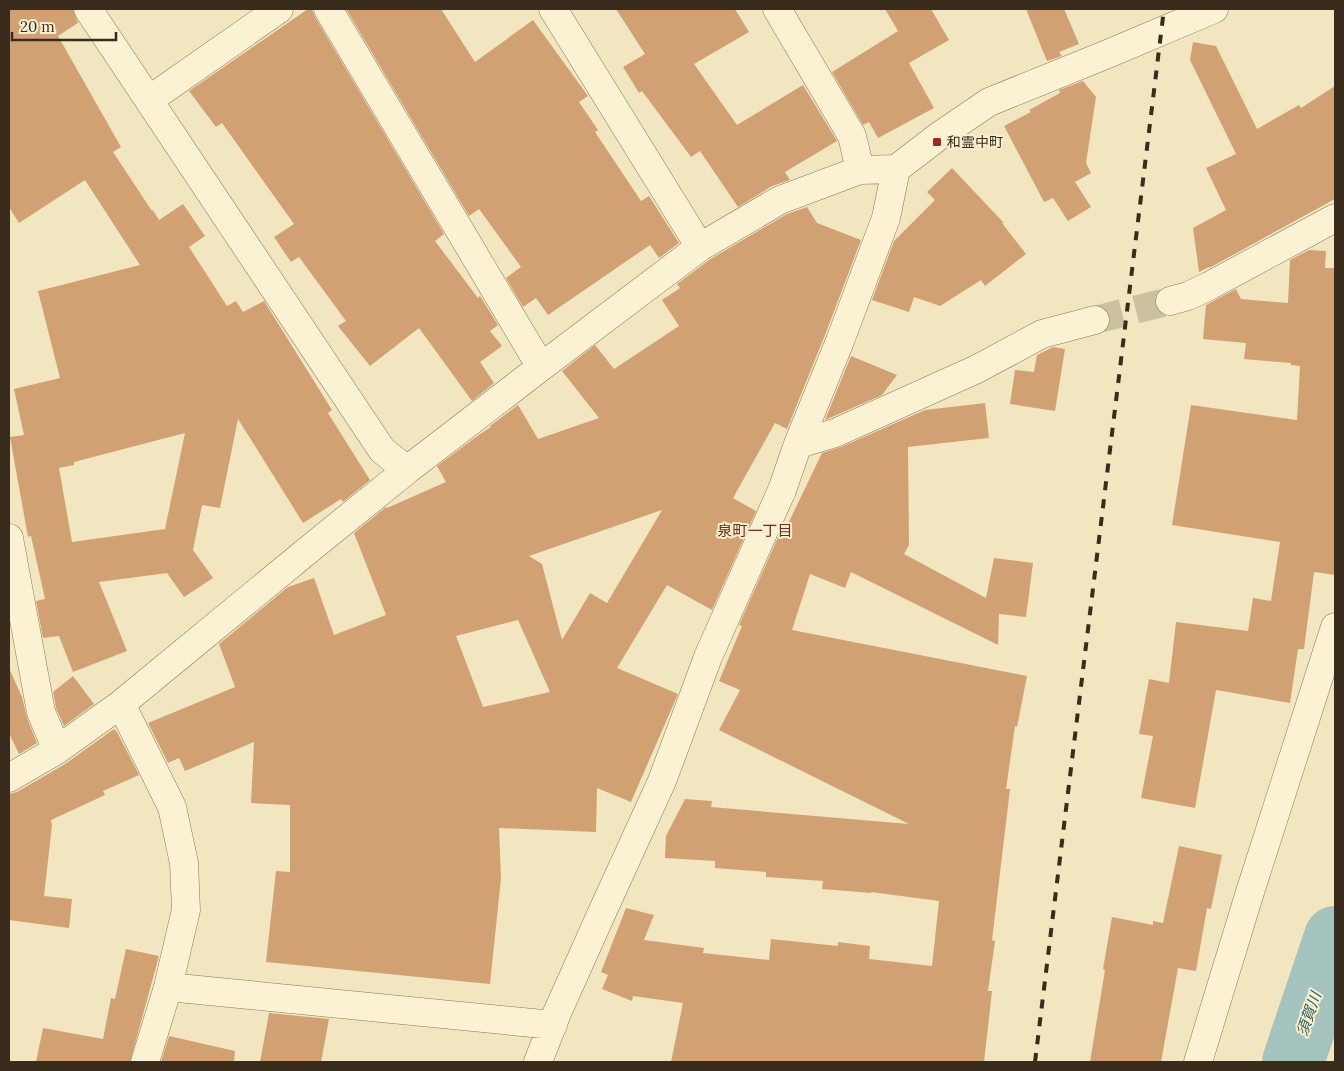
<svg xmlns="http://www.w3.org/2000/svg" width="1344" height="1071" font-family="Lora,'Noto Sans JP',serif">
<rect width="100%" height="100%" fill="#f1e6c0"/>
<g fill="none" stroke-linecap="round" stroke-linejoin="round">
<path stroke="#a3c3bc" stroke-width="62" d="M1293 1062 1335 937"/>
</g>
<path fill="#d2a173" fill-rule="evenodd" d="M9 9H73L78 23 58 36 121 147 113 152 152 211 153 210 159 220 183 204 205 236 189 247 227 306 236 301 243 312 264 301 332 410 328 413 370 480 343 502 341 499 303 523 238 419 220 508 202 505 193 550 213 578 184 597 167 573 99 582 127 651 73 672 59 636 43 638 36 601 45 599 31 536 28 537 10 437 24 435 14 389 60 378 38 291 140 265 85 180 19 223 9 207ZM185 433 165 529 72 542 59 468 74 465V462Z
M308 9H312L315 17 444 234 435 241 478 298 480 296 498 325 490 331 502 346 480 362 494 383 472 401 419 328 370 366 338 326 346 321 299 257 291 262 274 237 294 224 222 123 216 127 189 91Z
M346 9H441L475 62 533 20 588 96 579 102 598 130 595 132 641 201 649 196 679 243 659 258 650 245 548 315 536 298 523 307 506 278 521 267 479 209 469 216Z
M616 9H735L749 32 694 64 737 125 803 85 837 141 785 172 790 180 772 186 738 207 700 151 691 157 642 91 639 93 623 67 645 54Z
M885 9H931L949 40 909 63 934 108 878 138 869 122 863 125 832 72 898 31Z
M1026 9H1064L1079 44 1059 52 1062 56 1047 61Z
M1193 42 1216 46 1257 129 1299 105 1301 108 1335 86V199L1209 268V267L1199 272 1193 228 1226 210 1206 168 1236 154 1190 60Z
M1083 81 1096 97 1086 163 1091 173 1075 182 1091 207 1068 221 1053 198 1044 202 1004 126 1031 112 1029 110 1060 93 1059 90Z
M952 168 1004 223H1002L1026 254 985 286 981 280 940 306 914 297 909 312 872 300 894 241 935 200 927 192Z
M807 207 817 223 861 240 825 335 787 429 775 423 733 498 756 511 712 610 667 585 617 668 678 694 631 802 597 788 596 832 499 828 501 878 490 984 266 962 276 871 290 872V805L251 803 254 742 185 771 179 758 168 763 148 723 235 687 219 644 288 587 314 578 334 635 386 615 354 533 386 507 387 508 446 482 437 466 480 434 491 427 490 426 518 405 538 439 599 418 562 371 595 345 614 369 679 326 662 300 680 288 677 284 709 260 787 214ZM662 510 607 603 590 593 562 640 542 564 529 556ZM518 620 550 692 483 707 456 636Z
M1309 250 1326 251 1325 268H1335V575L1314 572 1304 649H1298L1290 703 1216 690 1195 808 1141 798 1153 736 1139 734 1149 679 1169 683 1176 622 1248 631 1253 598 1271 601 1280 542 1172 525 1191 405 1297 420 1300 366 1291 365V363L1244 359 1246 343 1203 339 1206 305 1236 289 1241 299 1288 303 1290 260Z
M1053 347 1065 349 1055 411 1010 404 1015 370 1034 372 1037 355Z
M851 356 897 375 882 395 825 420Z
M985 403 989 438 908 447 909 545 904 554 986 598 994 558 1033 563 1026 617 999 614 998 645 851 572 845 588 810 574 792 630 1027 676 1017 727 1015 726 1006 789H1010L992 940 995 941 988 991H992L984 1062H671L683 1003 633 996 632 1001 602 989 608 975 601 972 626 908 654 915 644 940 704 948 703 953 769 960 771 939 838 946V942L870 946 869 959 932 966 939 901 871 892V893L822 889 823 881 766 877V872L715 868V861L665 858 666 836 685 799 712 801 711 807 909 824 719 730 740 690 719 681 742 626 739 625 783 526 786 528 822 453 841 447 925 410Z
M9 668 22 697 27 718 37 743 19 754 9 733Z
M73 676 94 704 64 726 56 708 53 692Z
M114 729 117 732 139 775 103 791 105 795 51 820 52 825 44 896 72 899 69 928 9 920V794L17 792 65 764Z
M1179 846 1222 855 1211 909 1207 908 1196 971 1178 968 1161 1062H1090L1105 970 1103 969 1112 917 1153 925V921L1163 923Z
M126 949 159 956 130 1062H36L43 1028 103 1039 111 998 115 999Z
M269 1013 329 1019 321 1062H260Z
M169 1036 235 1051 234 1062H161Z"/>
<g fill="none" stroke-linecap="round" stroke-linejoin="round">
<path stroke="#ccc19f" stroke-width="28" stroke-dasharray="28 14" stroke-linecap="butt" d="M1095 320 1170 301"/>
<defs>
<path id="street" d="M88 9 382 450 407 470
M328 9 541 367
M553 9 700 247
M777 9 852 136 860 170
M149 100 279 9
M1170 301 1188 296 1209 286 1335 218
M798 444 835 433 977 369 1042 334 1095 320
M9 538 41 712 57 750
M121 704 172 807 184 863 186 910 168 987 145 1062
M9 778 57 750 121 704 307 551 407 470 541 367 700 247 780 200 860 170 896 169 939 136 989 102 1110 53 1214 9
M168 987 553 1025
M538 1062 557 1013 604 908 662 781 708 657 782 490 798 444 840 341 886 218 896 169
M1198 1062 1250 892 1335 627"/>
</defs>
<use href="#street" stroke="#8c7656" stroke-width="29"/>
<use href="#street" stroke="#fbf2d4" stroke-width="28"/>
<path stroke="#3a2c1c" stroke-width="4" stroke-dasharray="9 9" stroke-linecap="butt" d="M1035 1062 1164 9"/>
</g>
<rect fill="#9f2922" stroke="#f8efd0" stroke-width="2" x="932" y="137" width="10" height="10" rx="2.5"/>
<g text-anchor="middle" stroke-width="4" stroke-linejoin="round" paint-order="stroke">
<g font-size="14" fill="#3a2c1c" stroke="#f8efd0" text-anchor="start">
<text x="947" y="147">和霊中町</text>
</g>
<g font-size="15" fill="#6a2e18" stroke="#f8efd0">
<text x="755" y="536">泉町一丁目</text>
</g>
<g font-size="15" font-style="italic" fill="#2a5b5b" stroke="#f8efd0">
<text transform="translate(1309 1014) rotate(-71)" y="5">須賀川</text>
</g>
</g>
<rect width="1344" height="1071" fill="none" stroke="#3a2c1c" stroke-width="20"/>
<path d="M12 32v8h104v-8" fill="none" stroke="#3a2c1c" stroke-width="2.5"/>
<text x="20" y="32" font-size="15" fill="#3a2c1c" stroke="#f8efd0" stroke-width="4" paint-order="stroke">20 m</text>
</svg>
